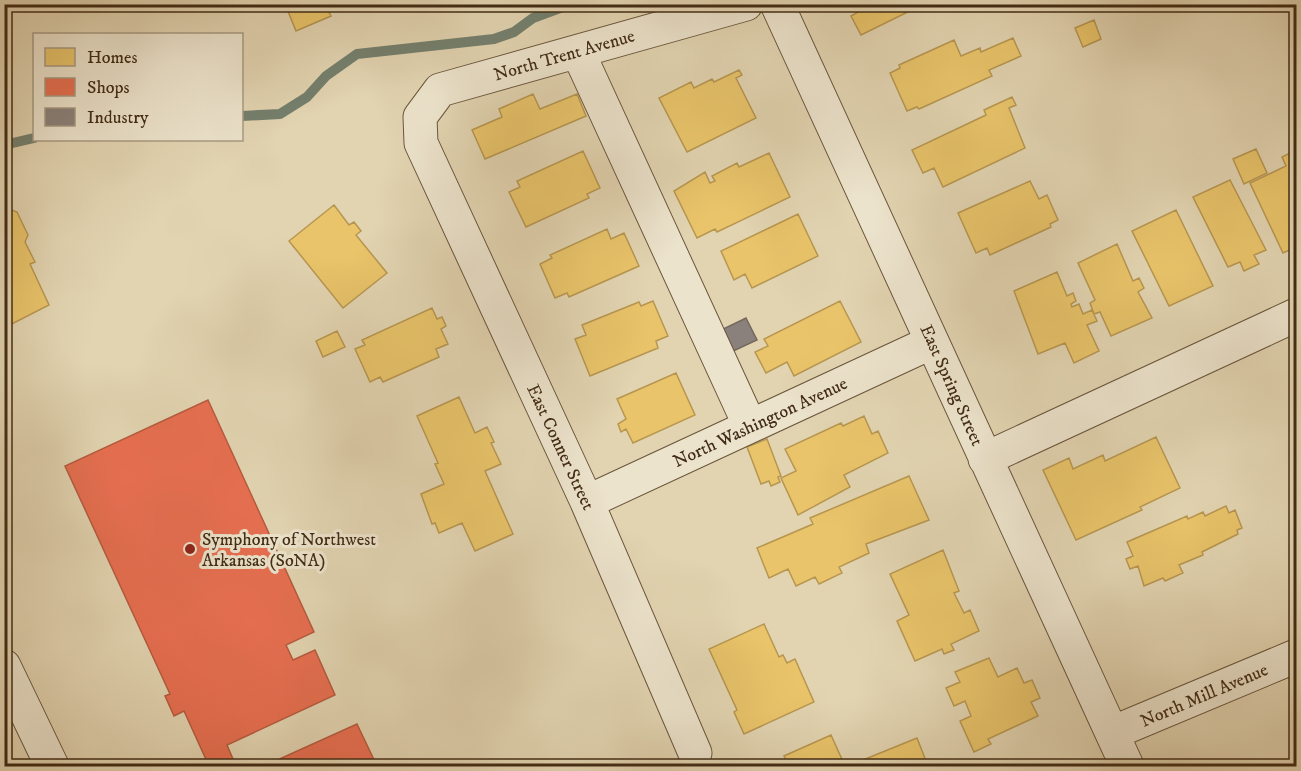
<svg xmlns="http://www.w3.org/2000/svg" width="1301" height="771" font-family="'IM FELL DW Pica',serif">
<rect width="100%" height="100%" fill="#e2d4b1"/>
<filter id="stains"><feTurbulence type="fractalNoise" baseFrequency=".00333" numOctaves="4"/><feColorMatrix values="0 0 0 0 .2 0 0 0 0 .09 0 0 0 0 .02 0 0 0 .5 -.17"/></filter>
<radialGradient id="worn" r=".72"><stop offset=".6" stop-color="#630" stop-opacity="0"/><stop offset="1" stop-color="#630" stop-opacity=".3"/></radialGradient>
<path fill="#e9c46a" stroke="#b79650" stroke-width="1.5" d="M285 4H345L329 12 331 16 296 31Z
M857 4H922V5L861 35 851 16 860 11Z
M1094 20 1101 39 1083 47 1075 28Z
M1013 38 1021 56 989 70 992 76 919 109 917 107 907 111 890 73 900 68 899 65 954 40 961 56 980 48 981 52Z
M739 70 742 75 736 78 756 118 687 152 659 98 691 82 694 88 712 79 714 82Z
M533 94 540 109 577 94 586 116 485 159 472 130 502 117 499 109Z
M1012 97 1016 105 1009 108 1025 148 943 187 934 168 923 173 912 150 986 115 984 110Z
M1256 149 1267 173 1244 184 1233 159Z
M1296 150V247L1283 253 1250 183 1286 166 1282 157Z
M583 151 600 188 587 194 589 198 526 227 509 192 520 187 517 181Z
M769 153 790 197 717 232 715 229 697 238 674 191 705 172 710 183 715 181 712 176 737 163 739 167Z
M1230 180 1266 250 1254 255 1259 264 1244 271 1240 262 1228 267 1193 197Z
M1030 181 1039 199 1047 195 1058 220 1050 224 1051 227 990 255 987 248 976 253 958 213Z
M334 205 349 225 354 222 361 231 356 235 387 273 343 308 289 241Z
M5 210 7 213 12 210 17 212 28 235 25 242 35 262 30 264 49 305 4 328Z
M1176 210 1213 286 1169 306 1132 231Z
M798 214 818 256 752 288 745 274 734 280 721 251Z
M607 229 611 239 624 233 639 266 569 297 567 293 555 298 540 264 552 258 550 255Z
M1117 244 1133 281 1139 278 1144 288 1138 292 1152 318 1111 336 1100 312 1094 314 1090 303 1095 300 1078 263Z
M1057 272 1067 296 1073 293 1076 301 1071 304 1072 307 1079 304 1083 314 1092 310 1097 321 1087 325 1099 351 1074 363 1065 343 1038 354 1014 291Z
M653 301 668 336 656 341 658 348 590 376 575 339 586 335 582 325 639 302 641 306Z
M840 301 861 342 794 376 787 362 766 373 755 352 768 346 764 339Z
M432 308 437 319 442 317 446 326 441 329 448 344 436 349 439 357 383 382 380 377 370 382 355 349 365 345 362 340Z
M337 331 345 347 323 357 316 341Z
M676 373 695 415 633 443 626 429 621 432 618 424 626 419 617 399Z
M459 397 475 433 487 427 494 442 491 443 501 464 485 471 513 534 475 551 462 523 439 533 435 523 432 524 421 494 444 484 435 464 438 463 417 416Z
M864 416 872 434 878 431 888 453 844 475 850 487 798 515 781 478 796 471 785 449 841 423 843 426Z
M1156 437 1180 488 1140 507 1142 510 1076 540 1043 470 1069 458 1073 469 1103 455 1105 461Z
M767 439 781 476 778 477 780 482 771 486 769 481 761 484 747 447Z
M909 476 929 520 866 544 869 553 839 567 842 573 819 584 815 577 796 586 788 569 769 578 757 548 813 524 810 518Z
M1226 506 1229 513 1235 510 1242 528 1237 530 1238 534 1202 552 1203 555 1179 565 1183 573 1165 581 1163 578 1144 586 1138 566 1130 569 1126 559 1133 556 1127 542 1187 516 1188 519 1203 512 1205 516Z
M943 550 959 591 954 593 964 613 970 610 979 631 951 644 954 650 944 654 942 649 915 661 897 621 909 615 890 574Z
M764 624 779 657 783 655 787 663 795 659 814 702 744 734 734 712 737 710 709 649Z
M989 658 998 677 1017 668 1024 683 1032 680 1040 698 1031 702 1038 716 988 739 991 744 974 752 960 721 971 716 965 701 954 706 946 688 960 682 955 672Z
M831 735 845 766H788L784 756Z
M917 738 928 766H865L863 760Z"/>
<path fill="#e76f51" stroke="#b65b3f" stroke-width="1.5" d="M208 400 314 632 286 645 293 660 315 650 335 695 227 745 236 766H209L184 711 174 716 165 696 170 694 65 466Z
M357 724 377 766H264Z"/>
<path fill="#8a817c" stroke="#74685d" stroke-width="1.5" d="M746 318 757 340 729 353 719 331Z"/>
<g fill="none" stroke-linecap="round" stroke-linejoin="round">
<path stroke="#74806e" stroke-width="10" d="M242 116 280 114 307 97 326 76 357 54 494 39 514 32 533 18 571 4
M4 145 34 138"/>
<defs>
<path id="minor" d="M777 4 1127 766
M578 52 750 426
M985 459 1296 315
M587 502 932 342
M4 666 52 766
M1112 733 1296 656
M695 753 587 502 421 143 420 117 440 90 746 4"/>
</defs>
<use href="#minor" stroke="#6a563c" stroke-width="35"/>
<use href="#minor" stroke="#ece3cc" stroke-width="33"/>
</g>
<circle fill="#8f2418" stroke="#ece3cc" stroke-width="2" cx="190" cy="549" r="6"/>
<g text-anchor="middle" stroke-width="6" stroke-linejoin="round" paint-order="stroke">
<g font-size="18" fill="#422c15" stroke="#ece3cc">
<text transform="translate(564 55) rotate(-16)" y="6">North Trent Avenue</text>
<text transform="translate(952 385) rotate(66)" y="6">East Spring Street</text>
<text transform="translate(760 422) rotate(-25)" y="6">North Washington Avenue</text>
<text transform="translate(561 447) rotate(65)" y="6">East Conner Street</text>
<text transform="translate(1204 695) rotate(-23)" y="6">North Mill Avenue</text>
</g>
<g font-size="18" fill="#422c15" stroke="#ece3cc" text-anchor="start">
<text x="202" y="545">Symphony of Northwest<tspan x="202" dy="21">Arkansas (SoNA)</tspan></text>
</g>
</g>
<rect width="1301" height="771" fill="none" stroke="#e2d4b1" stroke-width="24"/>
<rect x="6" y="6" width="1289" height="759" fill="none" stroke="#422c15" stroke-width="3"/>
<rect x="12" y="12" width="1277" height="747" fill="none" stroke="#422c15" stroke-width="1.5"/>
<rect x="33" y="33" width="210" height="108" fill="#ece3cc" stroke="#a89a83" stroke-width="1.5"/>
<rect x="45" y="48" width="30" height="18" fill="#e9c46a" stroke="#a89a83" stroke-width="1.5"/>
<text x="87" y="63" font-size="18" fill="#422c15">Homes</text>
<rect x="45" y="78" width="30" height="18" fill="#e76f51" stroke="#a89a83" stroke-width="1.5"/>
<text x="87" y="93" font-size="18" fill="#422c15">Shops</text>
<rect x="45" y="108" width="30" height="18" fill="#8a817c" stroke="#a89a83" stroke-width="1.5"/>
<text x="87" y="123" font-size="18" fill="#422c15">Industry</text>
<rect width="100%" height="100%" filter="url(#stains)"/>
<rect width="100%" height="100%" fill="url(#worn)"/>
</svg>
